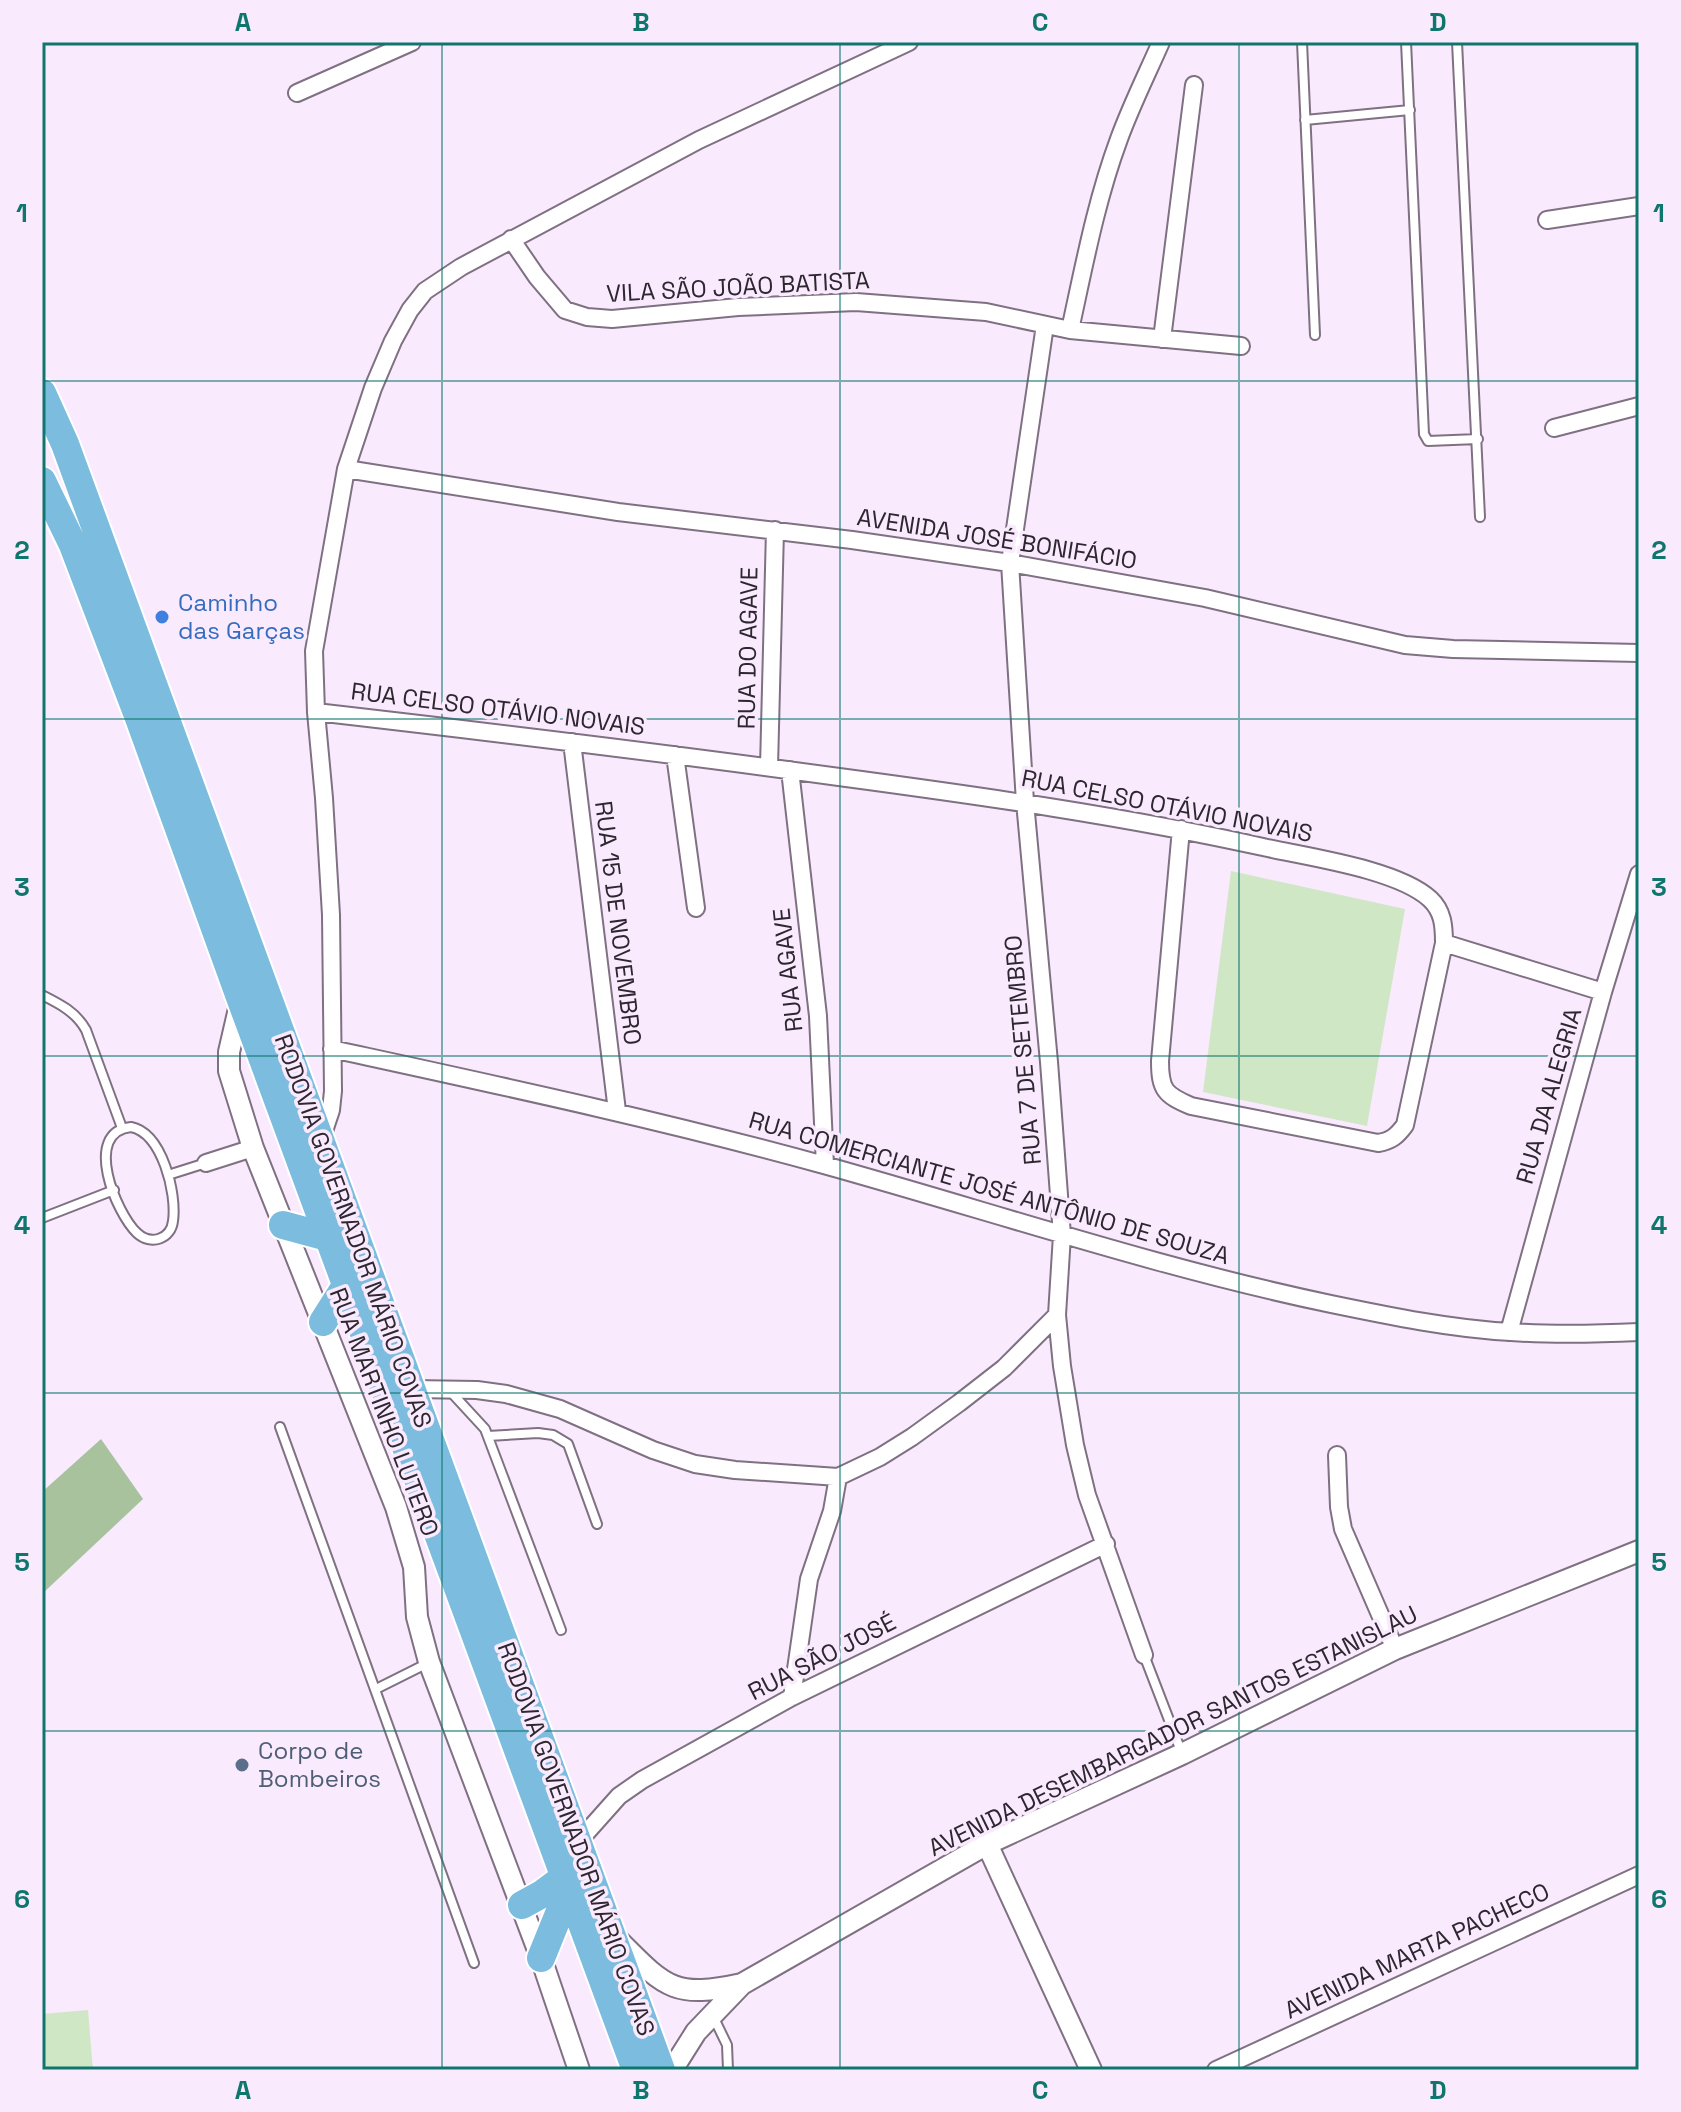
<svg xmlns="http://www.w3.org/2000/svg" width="1681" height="2112" font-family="'Space Grotesk',sans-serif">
<rect width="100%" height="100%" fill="#faeafe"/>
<path fill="#d0e7c5" d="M1231 871 1405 909 1367 1126 1203 1092Z
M88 2010 93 2070H42V2014Z"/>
<path fill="#a9c29e" d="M101 1439 143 1499 42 1594V1492Z"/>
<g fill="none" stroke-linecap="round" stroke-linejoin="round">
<defs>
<path id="service" d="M1302 42 1315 335
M1406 42 1424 434 1428 441 1478 439
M1457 42 1480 517
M1305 120 1410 110
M42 995C60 1004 76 1012 86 1030L122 1128
M131 1127C162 1133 177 1193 173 1221 171 1239 151 1246 137 1233 116 1213 82 1132 131 1127Z
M168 1175 206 1163
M42 1218 114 1190
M450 1391 485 1429 561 1630
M280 1427 474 1963
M488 1436 538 1433 553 1435 568 1444 597 1524
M1144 1655 1181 1751
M376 1689 428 1663
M713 2016 727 2045 728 2070"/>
<path id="minor" d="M297 93 412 42
M1547 220 1639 206
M511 239 537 277 565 310 587 317 612 319 738 307 856 302 986 312 1070 330 1241 346
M1045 325 1010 563 1025 802 1049 1062 1062 1235 1057 1315 1062 1366 1075 1445 1087 1495 1144 1655
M1070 330C1084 266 1096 201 1119 139 1131 106 1147 74 1161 42
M1162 339 1194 85
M1554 428 1639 406
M346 469 618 512 852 540 1010 563 1205 598 1405 645 1453 649 1639 653
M316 712C490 732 665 753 839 777 981 796 1123 816 1263 847 1307 857 1397 869 1430 899 1443 911 1444 926 1444 943L1603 992
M572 742 617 1111
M675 755 696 908
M769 767 775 530
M790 770 818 1016 825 1165
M1181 829 1160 1061C1160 1090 1165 1095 1191 1106L1378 1143C1391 1141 1397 1136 1405 1125L1444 943
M332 1049C497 1085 661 1120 824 1165 993 1212 1159 1268 1331 1304 1389 1316 1452 1329 1511 1332 1554 1335 1596 1334 1639 1332
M321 1140 331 1110 333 1091 331 915 324 798 316 712 314 651 346 469 373 388 393 341 410 310 425 291 461 267 699 140 909 42
M206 1163 253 1148
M1509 1332 1603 992 1639 874
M412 1389 477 1390 506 1394 560 1409 653 1450 695 1464 735 1470 838 1477 880 1457 912 1437 959 1403 1004 1368 1057 1315
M1337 1455 1339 1507 1343 1529 1395 1649
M792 1697 809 1579 832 1511 838 1477
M578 1842 619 1796 642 1780 792 1697 1106 1544
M1216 2070 1639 1875"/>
<path id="tertiary" d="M241 1000 229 1052V1071L253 1148 396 1507 414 1567 417 1617 429 1662 541 1958 579 2070
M987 1844 1091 2070
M617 1939C665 1987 673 1999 742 1984
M672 2070 696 2032 742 1984 987 1844 1182 1754 1395 1649 1639 1551"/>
<path id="trunk" d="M42 393 65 444 661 2070
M42 481 73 545 139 718 241 1000 636 2070
M283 1225 331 1238
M323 1322 347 1284
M522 1905 542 1894 565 1877
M541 1958 569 1889"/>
</defs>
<use href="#service" stroke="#7f7082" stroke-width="12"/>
<use href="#minor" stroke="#7f7082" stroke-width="20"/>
<use href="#tertiary" stroke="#7f7082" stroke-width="24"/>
<use href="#trunk" stroke="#fff" stroke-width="32"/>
<use href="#service" stroke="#fff" stroke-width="8"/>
<use href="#minor" stroke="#fff" stroke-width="16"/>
<use href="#tertiary" stroke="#fff" stroke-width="20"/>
<use href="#trunk" stroke="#7cbcde" stroke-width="28"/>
</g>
<path fill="none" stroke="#0f766e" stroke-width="2" stroke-opacity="0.55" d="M442 42V2070M840 42V2070M1239 42V2070M42 381H1639M42 719H1639M42 1056H1639M42 1393H1639M42 1731H1639"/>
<circle fill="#3f7fe0" stroke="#faeafe" stroke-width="3" cx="162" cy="617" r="8"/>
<circle fill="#5c6f8a" stroke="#faeafe" stroke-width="3" cx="242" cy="1765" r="8"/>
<g text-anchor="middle" stroke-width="7" stroke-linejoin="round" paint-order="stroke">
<g font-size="24" fill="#2d272f" stroke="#faeafe">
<text transform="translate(738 287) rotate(-3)" y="8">VILA SÃO JOÃO BATISTA</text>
<text transform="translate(997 539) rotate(9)" y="8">AVENIDA JOSÉ BONIFÁCIO</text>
<text transform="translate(748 648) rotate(-89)" y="8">RUA DO AGAVE</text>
<text transform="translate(498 709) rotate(7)" y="8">RUA CELSO OTÁVIO NOVAIS</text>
<text transform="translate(1167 806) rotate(11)" y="8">RUA CELSO OTÁVIO NOVAIS</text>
<text transform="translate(618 923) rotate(83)" y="8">RUA 15 DE NOVEMBRO</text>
<text transform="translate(788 970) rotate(-96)" y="8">RUA AGAVE</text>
<text transform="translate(1023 1050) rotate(-95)" y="8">RUA 7 DE SETEMBRO</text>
<text transform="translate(1549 1096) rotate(-74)" y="8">RUA DA ALEGRIA</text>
<text transform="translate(989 1188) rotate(16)" y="8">RUA COMERCIANTE JOSÉ ANTÔNIO DE SOUZA</text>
<text transform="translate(353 1231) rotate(70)" y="8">RODOVIA GOVERNADOR MÁRIO COVAS</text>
<text transform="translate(384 1412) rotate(69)" y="8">RUA MARTINHO LUTERO</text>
<text transform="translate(822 1657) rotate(-27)" y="8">RUA SÃO JOSÉ</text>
<text transform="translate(1173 1731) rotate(-26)" y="8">AVENIDA DESEMBARGADOR SANTOS ESTANISLAU</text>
<text transform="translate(576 1839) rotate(70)" y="8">RODOVIA GOVERNADOR MÁRIO COVAS</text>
<text transform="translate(1417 1951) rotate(-25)" y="8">AVENIDA MARTA PACHECO</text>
</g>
<g font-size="24" fill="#366cbe" stroke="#faeafe" text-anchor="start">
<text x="178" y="611">Caminho<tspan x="178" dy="28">das Garças</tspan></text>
</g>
<g font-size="24" fill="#4e5e75" stroke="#faeafe" text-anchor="start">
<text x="258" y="1759">Corpo de<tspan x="258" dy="28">Bombeiros</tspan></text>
</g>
</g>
<rect width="1681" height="2112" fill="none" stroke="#faeafe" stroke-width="88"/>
<rect x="44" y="44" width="1593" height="2024" fill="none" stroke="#0f766e" stroke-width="3"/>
<g font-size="26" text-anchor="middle" font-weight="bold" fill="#0f766e">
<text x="243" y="31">A</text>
<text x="641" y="31">B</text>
<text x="1040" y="31">C</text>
<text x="1438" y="31">D</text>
<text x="22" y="222">1</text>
<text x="1659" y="222">1</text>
<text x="22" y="559">2</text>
<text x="1659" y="559">2</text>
<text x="22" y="896">3</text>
<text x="1659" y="896">3</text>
<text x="22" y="1234">4</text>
<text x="1659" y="1234">4</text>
<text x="22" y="1571">5</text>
<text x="1659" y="1571">5</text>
<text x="22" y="1908">6</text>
<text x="1659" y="1908">6</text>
<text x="243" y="2099">A</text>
<text x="641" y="2099">B</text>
<text x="1040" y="2099">C</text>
<text x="1438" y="2099">D</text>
</g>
</svg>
